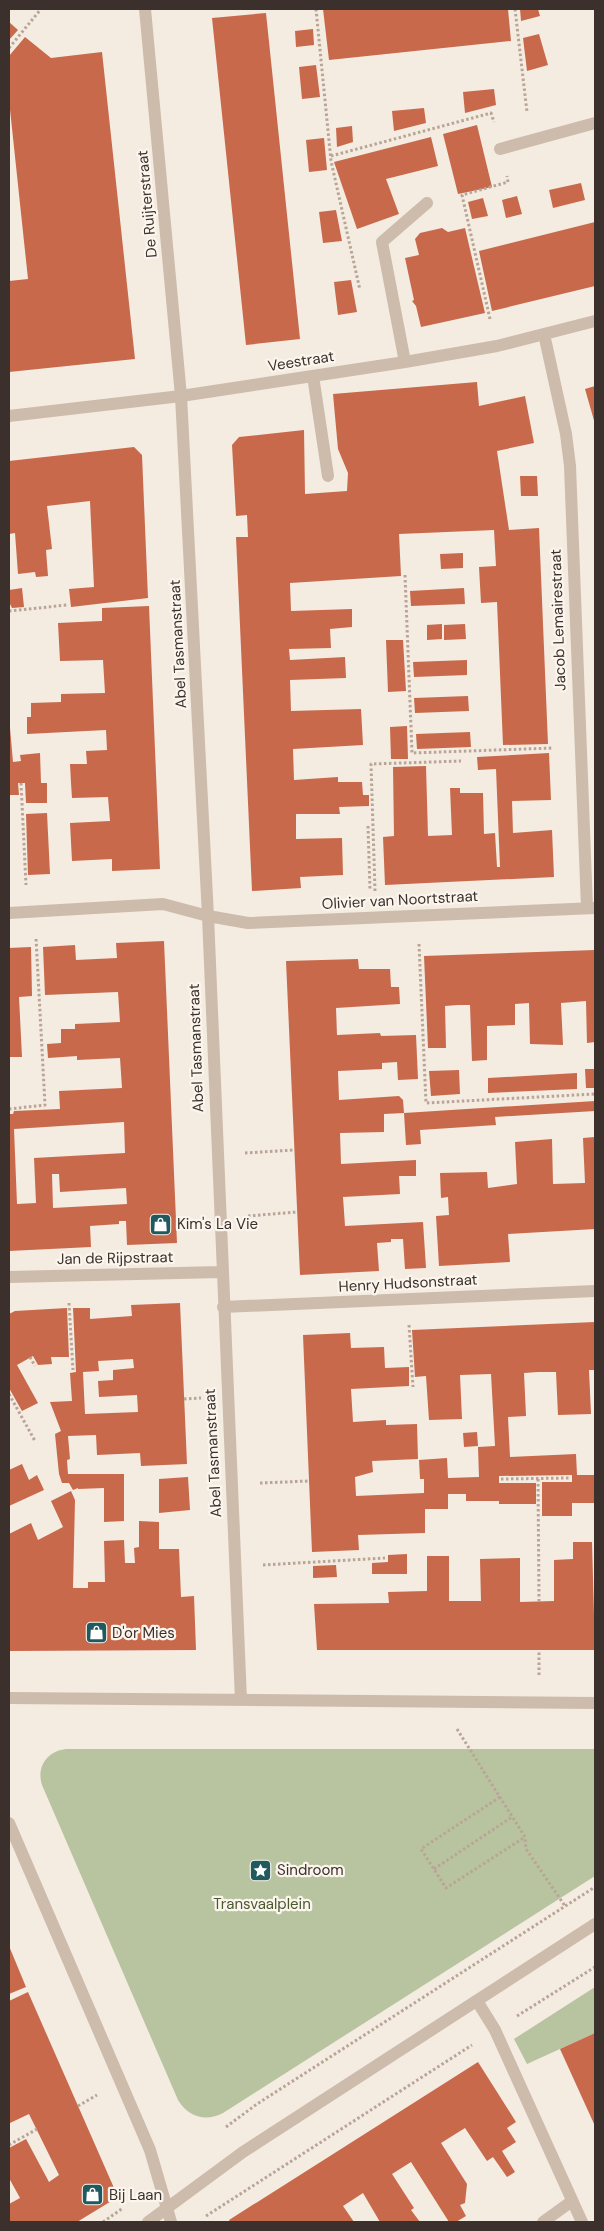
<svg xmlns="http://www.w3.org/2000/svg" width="604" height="2231" font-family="'DM Sans',sans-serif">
<rect width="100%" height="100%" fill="#f4ebe1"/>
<path fill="#b8c4a0" d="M66 1749H595V1876L223 2113C206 2122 188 2117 178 2100L42 1785C36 1766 48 1751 66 1749Z
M595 1987V2033L527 2064 514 2039Z"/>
<path fill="#c8694b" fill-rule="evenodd" d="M323 9H508L511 41 329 60Z
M520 9H538L540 16 521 21Z
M266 13 300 339 246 345 212 18Z
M9 22 18 30 9 40Z
M313 29 314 45 296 47 295 31Z
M539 34 548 65 527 71 523 38Z
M25 37 51 58 102 52 135 359 9 372V281L28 279 9 100V56Z
M316 65 320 97 302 99 299 67Z
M494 89 496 105 465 113 463 92Z
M424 108 426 123 394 131 392 111Z
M477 125 492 187 458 194 443 134Z
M352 126 353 142 337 147 336 128Z
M431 137 438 166 386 179 399 214 357 229 334 162Z
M324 138 327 170 309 172 306 140Z
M581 183 585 200 553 208 549 190Z
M517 196 522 214 506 218 502 200Z
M483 198 488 216 472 219 468 202Z
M336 210 342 241 323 243 319 212Z
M595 222V286L492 311 479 251Z
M442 228 448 232 465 228 485 313 421 327 416 306 412 301 414 300 405 258 419 255 415 239 420 233Z
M351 280 357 312 338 315 334 282Z
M477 382 479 406 525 396 534 443 497 451 509 530 539 528 548 744 503 745 497 602 481 603 479 567 496 566 494 530 399 534 401 576 290 583 291 611 352 609V627L330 629 331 648 289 649 290 660 345 657 346 678 290 680 291 711 361 709 363 745 293 749 294 780 338 777V782H362L363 795H369V806L339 807 340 814H296V839L342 838 343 875 300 877 301 888 252 891 236 537H248L247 515 236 516 232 445 239 437 304 430 305 494 347 491 348 473 338 449 333 394Z
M595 386V424L585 389Z
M134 447 142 455 148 598 71 607 69 589 94 587 90 501 47 506 52 549 46 550 48 576 36 577 35 572 18 574 15 533 9 534V461Z
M520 476H537L538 496H521Z
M463 553V568L441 569 440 554Z
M22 588 24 607 12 608 9 602V590Z
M464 588 465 604 411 606 410 591Z
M149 606 160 869 112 871V859L72 861 70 823 110 821 108 797 72 798 71 783 70 764H87L86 751 107 750 106 730 27 734V717H31V703L61 702V694L105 693 103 660 60 661 58 623 102 621V608Z
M442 624V639L427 640V625Z
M465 624 466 639 444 640V625Z
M386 640H403L406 691 388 692Z
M467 660V675L414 677 413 662Z
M468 696 469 711 415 713 414 698Z
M407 726 408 759H391L390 727Z
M10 728 13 762 21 761 20 755 40 753 41 783H47V803H26L25 783H18L19 795H9Z
M470 732 471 747 417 749 416 734Z
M549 753 551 800 512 801 513 833 552 830 554 877 385 885 383 837 394 836 393 767 426 766 428 836 452 835 450 788H460V793H483L484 834 495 833 497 867H500L496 769 478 770 477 757Z
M47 813 50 874 28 875 26 814Z
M164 941 177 1243 127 1245 126 1221H119V1224L90 1226 91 1247 9 1251V1114H13L14 1111 60 1109 59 1091 122 1088 120 1058 77 1060V1056L48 1058 47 1044 61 1043V1029H75V1024L120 1022 118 992 45 995 43 947 75 945 76 960 117 958 116 943ZM124 1122 125 1153 34 1158 36 1203 17 1204 14 1129ZM52 1174H59L60 1192 126 1188 127 1204 53 1208Z
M31 947 32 996 19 997 22 1057H9V948Z
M595 950V1042L587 1043 586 1001 561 1003 563 1045 530 1044 529 1003 515 1004V1025L487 1026V1060L472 1061 470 1005H458L445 1006 446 1048H428L424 956Z
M358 959 359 969H390L391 987H399L400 1004 336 1008 337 1035 380 1033 381 1036 416 1035 418 1079 398 1080 397 1062 382 1063V1069L338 1071 339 1100 399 1096 403 1100 404 1113 384 1114V1132L340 1133 341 1164 416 1160V1176H399L400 1194 343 1197 345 1226 423 1222 426 1268 405 1269 403 1239H391V1242L377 1243 379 1271 300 1275 286 961Z
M585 1069H595V1088H586Z
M459 1070 460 1094 431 1096 429 1071Z
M577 1073V1089L488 1093V1078Z
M595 1101V1111L495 1117 496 1125 420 1130 421 1144 406 1145 404 1113Z
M595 1137V1229L508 1234 510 1262 439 1266 436 1216 449 1215 448 1197 441 1198 440 1173 487 1172 488 1188 517 1184 515 1142 552 1139 553 1184 585 1183 583 1138Z
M180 1303 187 1464 141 1466 140 1453 97 1455 96 1435 68 1436 70 1459 67 1460 68 1474H124V1521L104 1522V1488L78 1489V1488L73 1490 69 1483H62L59 1474 55 1434 61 1431 50 1402 72 1401 70 1373 76 1372 73 1308H90V1319L132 1316 131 1305ZM133 1359 134 1368 113 1370V1380L98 1381 99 1397 137 1395 138 1412 85 1414 83 1372 99 1371 98 1361Z
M67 1308 69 1357H51L52 1364 38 1365 33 1356 17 1365 38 1403 22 1411 9 1388V1314L15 1311Z
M595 1322V1370H589L591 1414 558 1415 556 1372H538L524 1373 526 1416 508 1417 510 1457 576 1454 577 1475H595V1503H572V1516H542V1482H572V1475L499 1476V1483H536V1504H499V1501H466V1494H448V1509H425V1533L358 1535 359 1550 312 1552 303 1335 350 1333 351 1348 384 1347 385 1368 409 1367V1386L351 1389 353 1422 386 1420V1425L417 1424 418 1459 372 1461 373 1472 355 1477 356 1496 424 1493V1479H420L419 1460 447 1458 448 1478 479 1477 478 1447 495 1446 491 1374 460 1375 462 1419 429 1420 426 1376 415 1377 412 1330Z
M477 1432 478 1446 464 1447 463 1433Z
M22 1464 29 1480 37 1475 44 1490 9 1506V1470Z
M188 1477 190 1510 159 1513V1479Z
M71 1491 75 1500 73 1588H88V1582H105L104 1541 124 1540 125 1563H135L134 1548 139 1547V1521L159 1522V1549H179L181 1597 194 1596 196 1650 9 1651V1534L31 1523 38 1540 63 1527 51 1501Z
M573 1542H592L595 1650H317L314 1604 389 1603 388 1592 427 1591V1556H449V1601H481L480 1559 520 1558V1602L554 1601V1560L573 1559Z
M407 1554V1574H372V1563L388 1562V1555Z
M336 1565 337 1577 313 1578V1566Z
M9 1946 26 1987 9 1994Z
M28 1992 118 2197 77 2222H9V2204L20 2198 9 2178V2148L26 2139 49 2182 59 2175 29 2114 10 2123 9 2121V2001Z
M595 2033V2126L560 2049Z
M478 2062 516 2122 507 2128 516 2142 502 2151 515 2172 507 2177 493 2157 487 2161 465 2128 441 2143 467 2184 465 2203 460 2205 466 2216 456 2222H449L411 2162 392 2174 414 2208 411 2210 420 2222H380L363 2193 343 2206 354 2222H230L229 2220Z"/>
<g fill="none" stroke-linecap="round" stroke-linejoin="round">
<path stroke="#b9a596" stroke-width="3" stroke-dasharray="2.5 2.5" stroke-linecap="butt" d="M316 9 331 161 360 290
M515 9 527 112
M9 48 41 9
M331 156 491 113 494 122
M490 319 462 195 508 182 507 176
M405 575 412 753 553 748
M9 611 67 605
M21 783 26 885
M368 826 370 890
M375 891 371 764 461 761
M419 944 426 1103 595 1094
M9 1109 45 1105 36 938
M245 1153 294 1150
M248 1216 297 1212
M69 1303 73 1370
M409 1325 413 1387
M30 1357 35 1366
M9 1394 35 1441
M184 1399 201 1398
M501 1479 569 1478
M538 1479 539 1602
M260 1483 309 1481
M263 1565 385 1558
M539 1675V1651
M457 1729 525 1837 526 1849 565 1906
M500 1797 421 1849 446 1888 525 1837
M434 1869 512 1817
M517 2016 595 1967
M78 2106 97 2095
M226 2127 257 2104 595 1887
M9 2145 37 2129
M206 2216 472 2045
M103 2222 123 2208"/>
<path stroke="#cdbbac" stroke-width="12" d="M145 9 181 396 208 916 241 1700
M500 149 595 123
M544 334 566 434 570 466 587 908
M405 362 382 242 427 203
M313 376 328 476
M9 416 181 396 405 362 497 346 595 321
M9 913 163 904 208 916 248 923 595 908
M9 1277 221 1272
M223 1307 595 1291
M9 1698 595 1703
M9 1823 150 2150 171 2222
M477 2001 495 2030 582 2222
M148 2222 243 2152 595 1924
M543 2222 572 2201"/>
</g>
<defs>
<symbol id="shop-square" viewBox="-11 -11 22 22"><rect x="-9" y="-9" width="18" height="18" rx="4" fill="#1f5a5e" stroke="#fbf5ee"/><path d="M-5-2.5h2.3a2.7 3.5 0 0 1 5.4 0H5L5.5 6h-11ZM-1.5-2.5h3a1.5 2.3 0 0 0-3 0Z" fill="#fff"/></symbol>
<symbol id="sight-square" viewBox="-11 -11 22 22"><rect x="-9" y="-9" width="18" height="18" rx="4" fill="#1f5a5e" stroke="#fbf5ee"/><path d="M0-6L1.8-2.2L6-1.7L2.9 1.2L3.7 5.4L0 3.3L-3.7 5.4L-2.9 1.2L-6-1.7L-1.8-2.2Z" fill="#fff"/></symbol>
</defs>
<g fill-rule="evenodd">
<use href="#shop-square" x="148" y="1212" width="25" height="25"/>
<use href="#shop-square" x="84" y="1620" width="25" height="25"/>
<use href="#sight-square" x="248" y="1858" width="25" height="25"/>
<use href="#shop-square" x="80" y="2182" width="25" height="25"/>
</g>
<g text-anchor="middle" stroke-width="4.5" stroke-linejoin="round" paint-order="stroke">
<g font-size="15" fill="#3b302b" stroke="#fbf5ee">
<text transform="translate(147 204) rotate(-95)" y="5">De Ruijterstraat</text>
<text transform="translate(301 361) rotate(-9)" y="5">Veestraat</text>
<text transform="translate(558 620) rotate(-92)" y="5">Jacob Lemairestraat</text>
<text transform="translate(178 644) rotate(-93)" y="5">Abel Tasmanstraat</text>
<text transform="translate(400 900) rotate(-3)" y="5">Olivier van Noortstraat</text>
<text transform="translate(196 1048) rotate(-92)" y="5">Abel Tasmanstraat</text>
<text transform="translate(115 1258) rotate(-1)" y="5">Jan de Rijpstraat</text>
<text transform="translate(408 1283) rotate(-3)" y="5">Henry Hudsonstraat</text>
<text transform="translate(213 1453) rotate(-93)" y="5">Abel Tasmanstraat</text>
</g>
<g font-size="15" fill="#3b302b" stroke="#fbf5ee" text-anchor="start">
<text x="177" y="1229">Kim's La Vie</text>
<text x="112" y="1638">D'or Mies</text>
<text x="277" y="1875">Sindroom</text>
<text x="109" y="2200">Bij Laan</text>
</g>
<g font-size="15" fill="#4a5a2e" stroke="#fbf5ee">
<text x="262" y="1909">Transvaalplein</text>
</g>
</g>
<rect width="604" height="2231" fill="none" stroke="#3b302b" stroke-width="20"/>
</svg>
